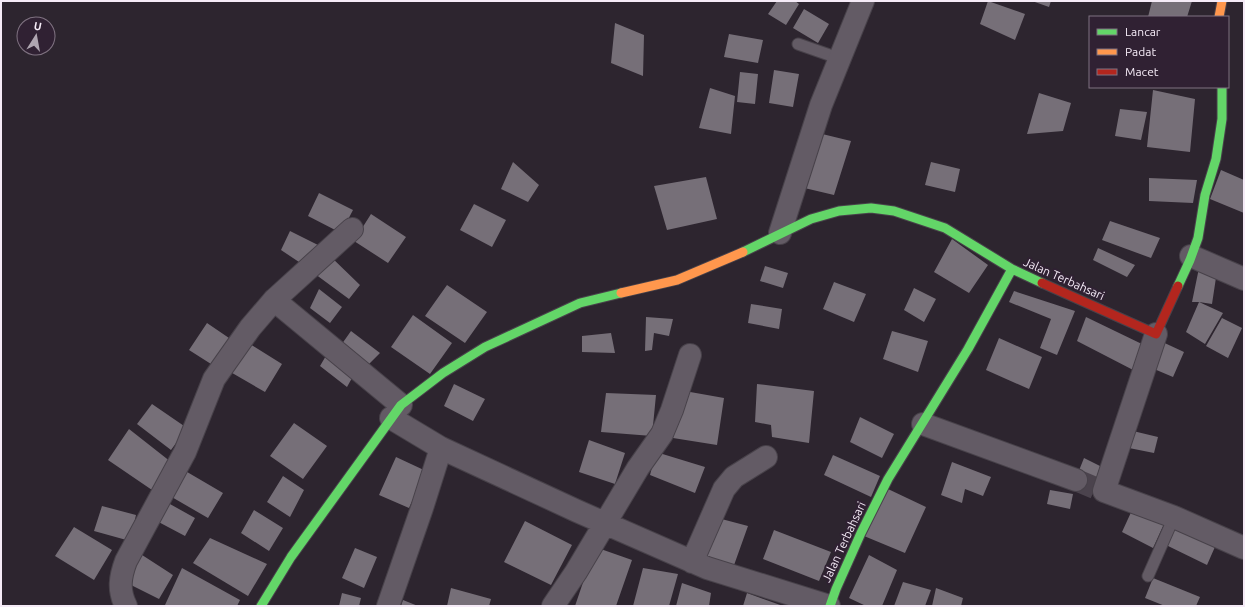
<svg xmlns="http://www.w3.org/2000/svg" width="1245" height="607" font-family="Ubuntu,sans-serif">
<rect width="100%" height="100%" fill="#2d252f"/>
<path fill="#766f78" d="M777 1H795L799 4 786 25 768 14Z
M988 1 1025 14 1015 40 980 24Z
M1032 1H1051L1049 7Z
M1152 1H1192L1187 17H1148Z
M804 9 829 24 818 43 793 28Z
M615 23 644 35 643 76 611 63Z
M729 34 763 40 758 63 724 57Z
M774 70 799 74 793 107 769 103Z
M740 72 758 74 755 104 737 102Z
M710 88 735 96 731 134 699 128Z
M1153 90 1195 99 1190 152 1147 147Z
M1039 93 1071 103 1063 131 1027 134Z
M1120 109 1147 112 1141 140 1115 136Z
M814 132 851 141 834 195 796 186Z
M513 162 539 185 528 202 501 189Z
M931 162 960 169 955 192 925 185Z
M1221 170 1244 180V213L1210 199Z
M706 177 717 219 667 230 654 186Z
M1149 178 1197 180 1193 203 1149 201Z
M319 193 353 210 341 233 308 216Z
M474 204 506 220 492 247 460 230Z
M371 214 406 237 388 263 354 241Z
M1110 221 1160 238 1151 258 1102 240Z
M290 231 320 246 308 268 281 250Z
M952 239 988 265 969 293 934 272Z
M1098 248 1135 265 1127 277 1093 260Z
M329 255 360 285 349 299 315 274Z
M765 266 788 273 783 288 760 281Z
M1199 268 1217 271 1212 304 1199 302 1223 313 1205 344 1186 332 1199 302H1192Z
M834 282 866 294 854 322 823 309Z
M447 285 487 312 465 343 425 316Z
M914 288 936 299 924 322 904 310Z
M319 289 342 307 330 323 310 308Z
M1014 291 1075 311 1057 355 1040 348 1051 319 1009 302Z
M751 304 782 309 779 329 748 323Z
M413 315 452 343 430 374 391 347Z
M646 317 673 319 669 336 654 333 652 350 645 351Z
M1086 317 1146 346 1137 372 1077 341Z
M1222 318 1242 328 1228 358 1206 346Z
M207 323 229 338 211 364 189 350Z
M351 331 380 353 365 368 339 348Z
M892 331 928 341 918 372 883 359Z
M611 333 615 353 582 352V336Z
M999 338 1042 357 1029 389 986 370Z
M1156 339 1184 352 1173 377 1147 366Z
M245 341 282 364 265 392 227 370Z
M327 354 352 378 347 387 320 366Z
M454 384 485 399 473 421 444 406Z
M757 384 814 391 809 443 772 437 771 425 755 422Z
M679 390 724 398 717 445 673 438Z
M606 393 656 395 652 436 601 432Z
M152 404 187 428 171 450 137 424Z
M860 417 894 434 882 458 850 442Z
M294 423 327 446 303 479 270 456Z
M129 429 171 462 152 490 108 460Z
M1133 431 1158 437 1154 453 1129 448Z
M589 440 625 453 615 484 579 472Z
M656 452 705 467 695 493 650 475Z
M833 455 880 476 871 497 824 475Z
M396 457 426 471 409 508 379 495Z
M1084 458 1100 466 1096 480 1078 473Z
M952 462 991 477 983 496 965 489 962 503 941 495Z
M182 469 223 493 208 518 170 496Z
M283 476 304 490 290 517 267 502Z
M888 489 926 507 905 553 864 536Z
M1050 490 1073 494 1070 509 1047 504Z
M161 499 195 518 185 536 151 518Z
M102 506 136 515 130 541 94 531Z
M1133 508 1164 524 1153 548 1122 532Z
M254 510 283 528 269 551 241 533Z
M714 517 748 526 733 568 702 561Z
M525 521 572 545 551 585 504 562Z
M1175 524 1218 540 1207 565 1166 545Z
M74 527 112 550 94 580 55 556Z
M774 530 831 552 819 581 763 559Z
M210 538 267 564 248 596 193 563Z
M595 547 632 560 616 606H575Z
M355 548 377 557 364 588 342 578Z
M139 553 173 575 159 599 127 583Z
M869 555 897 570 882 606H866L849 598Z
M182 568 240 600 237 606H168L165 605Z
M643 568 678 574 669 606H633Z
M1153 578 1200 597 1196 606H1165L1145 598Z
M903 582 931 590 925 606H894Z
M682 583 711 593 709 606H676Z
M451 588 491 599 489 606H447Z
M936 588 963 598 961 606H932Z
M342 593 361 598 359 606H339Z
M747 593 783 606H743Z
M403 600 418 606H401Z"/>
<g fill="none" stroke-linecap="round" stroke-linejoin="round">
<path stroke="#4b434d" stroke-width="22" stroke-dasharray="22 11" stroke-linecap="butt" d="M1076 480 1095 488"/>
<defs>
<path id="lane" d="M798 44 838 58
M1148 576 1174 517"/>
<path id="street" d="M780 233 821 105 863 1
M1191 256 1244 279
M274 300 401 405
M1156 334 1104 491 1174 517 1244 548
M391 418 441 448 577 511 707 568 829 606
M923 424 1076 480
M692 562 724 489 734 477 766 457
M126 606C118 590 120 577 126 561L185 452 214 379 250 328 274 300 352 229
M388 606 422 508 441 448
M553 606 576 572 638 468 662 434 672 410 690 355"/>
<path id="fast" d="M743 252 811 219 839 211 871 208 894 211 945 228 1012 269 1042 283
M1178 286 1190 260 1198 238 1205 195 1216 159 1222 119V87
M261 606 291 557 401 405 443 373 485 347 580 303 621 293
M830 606 836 589 861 533 888 479 968 349 1012 269"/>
<path id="slow" d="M1219 17 1222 1
M621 293 677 280 743 252"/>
<path id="jam" d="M1042 283 1156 334 1178 286"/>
</defs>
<use href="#lane" stroke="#48424a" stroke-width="13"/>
<use href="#street" stroke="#48424a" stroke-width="24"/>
<use href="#fast" stroke="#48424a" stroke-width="11"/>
<use href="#slow" stroke="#48424a" stroke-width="11"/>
<use href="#jam" stroke="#48424a" stroke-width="11"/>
<use href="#lane" stroke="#635b65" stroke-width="11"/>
<use href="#street" stroke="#635b65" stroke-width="22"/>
<use href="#fast" stroke="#63d668" stroke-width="9"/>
<use href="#slow" stroke="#ff974d" stroke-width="9"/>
<use href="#jam" stroke="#b3261e" stroke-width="9"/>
</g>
<g text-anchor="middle" stroke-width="4" stroke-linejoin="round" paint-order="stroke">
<g font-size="12" fill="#f5ebf7" stroke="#302133">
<text transform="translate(1064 279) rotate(24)" y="4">Jalan Terbahsari</text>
<text transform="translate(844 542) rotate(-65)" y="4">Jalan Terbahsari</text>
</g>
</g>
<rect width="1245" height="607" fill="none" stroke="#f5ebf7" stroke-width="4"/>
<rect x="1089" y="16" width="140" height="72" fill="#302133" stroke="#7f7281"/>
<rect x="1097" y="29" width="20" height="6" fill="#63d668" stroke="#7f7281"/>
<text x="1125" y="36" font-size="12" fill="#f5ebf7">Lancar</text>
<rect x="1097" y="49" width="20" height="6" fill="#ff974d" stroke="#7f7281"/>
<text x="1125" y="56" font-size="12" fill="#f5ebf7">Padat</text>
<rect x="1097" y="69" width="20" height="6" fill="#b3261e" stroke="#7f7281"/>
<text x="1125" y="76" font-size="12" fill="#f5ebf7">Macet</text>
<g transform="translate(36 36) rotate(11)"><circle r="19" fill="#302133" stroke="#7f7281"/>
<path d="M0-3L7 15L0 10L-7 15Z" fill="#afa6b1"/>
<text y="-6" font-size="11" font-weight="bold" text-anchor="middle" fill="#f5ebf7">U</text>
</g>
</svg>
